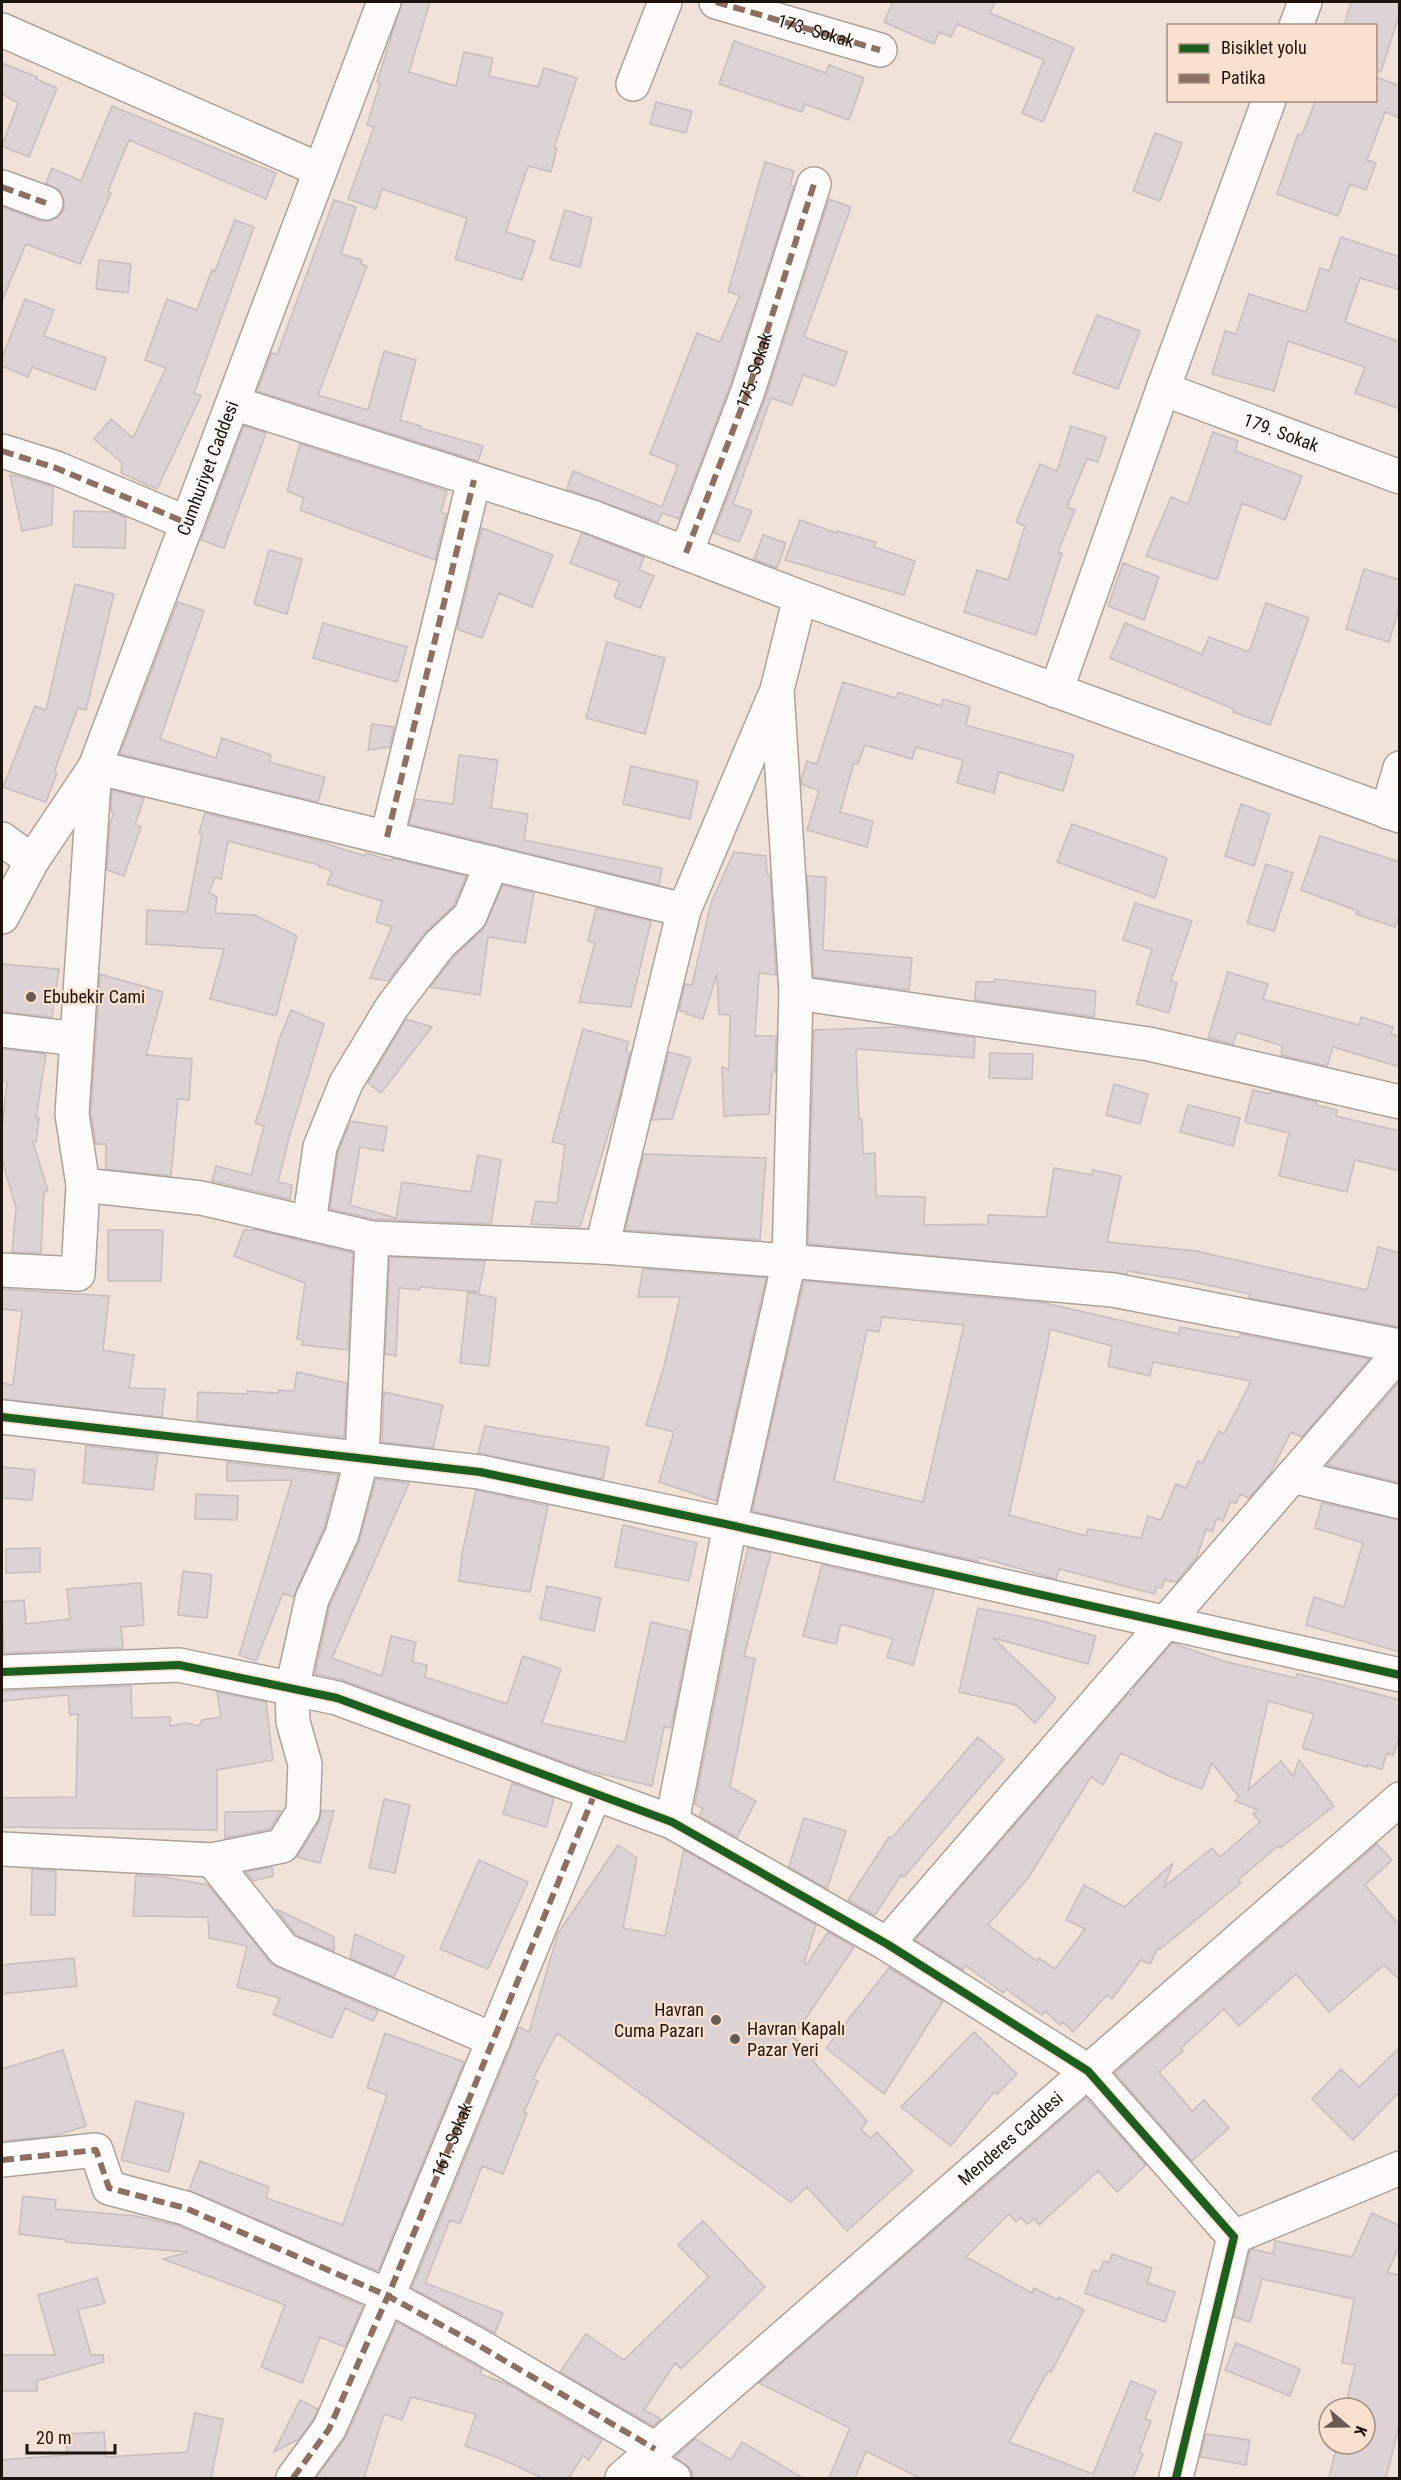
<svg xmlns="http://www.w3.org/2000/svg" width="1401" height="2480" font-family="'Roboto Condensed',sans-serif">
<rect width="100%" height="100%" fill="#f0e2d9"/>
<path fill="#ddd2d4" stroke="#c7bdbe" stroke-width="1.5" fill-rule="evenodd" d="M402 2H430L409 72 456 86 464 52 493 58 489 76 538 87 544 68 577 78 554 148H557L551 172 528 166 506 232 535 241 522 280 455 259 467 218 382 189 376 209 348 199 374 127 367 125 380 83 377 82Z
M893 2H995L990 13 1074 48 1043 122 1022 113 1044 60 957 24 951 37 939 32 934 44 884 22Z
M1351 2H1400V12L1381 72 1376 71V26H1344Z
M734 41 826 73 829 65 864 78 849 120 805 104 802 112 719 84Z
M2 63 37 77 36 79 57 88 29 157 2 146 18 103 2 94Z
M1376 77 1400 86V118L1385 112 1367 160 1376 163 1366 190 1350 184 1338 216 1277 194 1298 134 1302 135 1316 100H1376Z
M656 102 692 111 686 133 650 124Z
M112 106 276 173 266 199 129 140 108 191 111 193 80 264 26 244 2 301V207L40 221H50L58 217 64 209V200L60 191 46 183 52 168 81 181Z
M1155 133 1182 143 1160 201 1133 191Z
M765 162 794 171 790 185 794 186 730 385 679 519 662 513 658 522 567 489 573 471 662 507 678 465 650 454 697 333 720 342 740 295 728 292Z
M829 199 851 207 804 337 847 352 835 386 803 375 792 405 771 398 733 504 752 511 739 542 714 533 766 397Z
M334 200 356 207 341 254 362 260 361 264 367 266 318 395 368 410 384 351 416 360 400 420 421 426 420 428 483 446 478 461 257 391 272 353 277 355Z
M565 210 592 218 580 267 550 259Z
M235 220 254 227 194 393 201 396 157 489 121 473 122 463 94 439 111 419 133 438 166 368 145 360 167 299 197 310 212 270 215 271Z
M1341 237 1400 257V290L1360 278 1345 322 1400 342V409L1355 393 1365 367 1288 341 1274 391 1212 374 1225 331 1236 334 1249 294 1306 312 1320 268 1329 271Z
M99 260 131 264 128 293 96 289Z
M25 299 54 310 44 336 106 358 95 390 32 367 28 377 2 366V358Z
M1097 315 1140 331 1118 389 1073 373Z
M244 426 266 433 224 548 201 540Z
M1071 426 1106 437 1098 462 1087 459 1067 507 1075 510 1058 552 1062 553 1036 635 964 612 977 570 1008 580 1025 526 1016 522 1040 464 1057 471Z
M1213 432 1238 441 1235 451 1302 476 1285 520 1242 503 1217 580 1146 556 1171 497 1188 504Z
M300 444 447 491 441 512 446 514 435 560 300 510 304 498 287 491Z
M10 475 18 476 53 487 52 525 22 531Z
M74 511 113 512 126 518 125 548 73 547Z
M800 520 836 533 837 531 876 542 874 547 915 561 904 595 785 560Z
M482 528 553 555 532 607 499 593 482 638 457 629Z
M582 533 644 557 639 570 654 576 640 608 614 597 620 582 570 563Z
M763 535 786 543 777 568 754 559Z
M269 550 302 559 287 614 254 604Z
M1123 563 1159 577 1144 620 1108 606Z
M1364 569 1400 580V605L1389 642 1346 629Z
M75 584 114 594 86 710 78 708 54 772 57 773 46 802 3 787 35 706 46 710Z
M178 602 204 611 160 739 216 758 222 738 271 755 269 762 325 777 318 802 120 754Z
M1266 603 1309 618 1270 725 1233 712 1234 709 1110 658 1125 623 1202 654 1209 637 1249 652Z
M323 623 407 647 397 682 313 658Z
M607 642 665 658 645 734 586 718Z
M843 682 896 698 898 692 941 706 943 699 970 707 966 725 1074 755 1063 791 999 772 994 793 957 783 963 760 916 747 912 759 865 745 858 764 854 763 840 812 873 821 867 847 807 830 819 790 802 785 801 780 807 761 817 764Z
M372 724 394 727 390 747 368 750Z
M459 755 498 760 491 808 528 814 524 840 662 868 659 885 409 824 416 799 453 804Z
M631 766 698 781 690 819 623 804Z
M112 790 144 798 135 825 141 827 124 876 107 870 110 823 114 813 111 812Z
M1241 804 1270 814 1254 866 1225 856Z
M205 813 312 839 365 856 366 853 392 861V858L466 876 454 905 424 934 388 981 370 978 392 927 376 922 382 901 327 884 332 871 319 867V865L228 841 221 879 215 877 209 893 217 897 215 913 254 915 297 936 276 1016 210 999 224 949 146 944 147 910 187 912 202 834 199 833Z
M1072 824 1167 858 1155 898 1057 862Z
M1320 836 1400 862V914L1395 927 1356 914 1358 911 1301 890Z
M734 852 766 856 767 874 770 875 776 975 759 973 755 1036H776L775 1072H772L769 1114 724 1116 722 1067 729 1069 730 1015 719 1014 717 974 703 1019 686 1014V1011H679L685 984 692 985 711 903Z
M1266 864 1293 873 1274 931 1247 923Z
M807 876 826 877 823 950 912 958 909 990 814 977Z
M503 885 534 893 525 943 488 937 480 995 430 987 453 958 483 929Z
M1135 903 1192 921 1171 981 1177 983 1169 1013 1136 1004 1152 949 1123 940Z
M596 908 651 921 631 1007 579 1002 595 943 588 941Z
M2 964 59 969 52 1017 2 1012Z
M1228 972 1268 984 1263 999 1359 1025 1361 1017 1393 1027 1391 1034 1400 1037V1067L1333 1047 1327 1066 1281 1055 1283 1046 1237 1032 1233 1044 1208 1038Z
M100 974 163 992 146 1055 192 1059 189 1100 178 1099 171 1176 106 1169V1144H96L91 1113Z
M995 979 1096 991 1094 1017 975 1000 976 982H994Z
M291 1010 324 1024 290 1134 278 1182 292 1185 290 1199 212 1181 216 1166 251 1175 264 1126 255 1123 263 1100 279 1040Z
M406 1019 432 1027 381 1093 368 1083Z
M897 1027 975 1038 974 1058 858 1049 856 1052 859 1119H862L863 1154 875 1153 876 1196 925 1197 924 1225 988 1224V1215L1046 1217 1054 1168 1092 1175 1093 1170 1121 1176 1107 1242 1196 1251 1367 1290 1378 1247 1400 1253V1327L1249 1298 1250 1294 1184 1280 1127 1271V1274L808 1244 814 1030Z
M583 1029 629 1042 626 1051 630 1053 620 1095 580 1227 531 1224 536 1201 557 1203 565 1145 552 1142Z
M2 1049 46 1054 36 1118H39L36 1142H33L48 1191 44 1192 41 1253 12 1252 16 1208 2 1160V1128L7 1082 2 1081Z
M669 1052 691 1058 672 1119 652 1120Z
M990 1053 1033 1054 1032 1079 989 1078Z
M1114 1084 1148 1094 1140 1124 1106 1115Z
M1253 1090 1270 1094 1271 1091 1317 1102 1316 1105 1337 1110 1336 1116 1400 1131V1171L1355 1160 1347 1192 1279 1176 1289 1133 1245 1122Z
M1188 1105 1240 1118 1233 1146 1180 1132Z
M351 1121 387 1127 383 1151 360 1147 350 1205 396 1218 402 1182 471 1192 478 1155 501 1160 491 1224 375 1219 330 1209 338 1152Z
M644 1154 766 1158 760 1240 625 1230Z
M108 1230H163L161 1281H108Z
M244 1230H257L353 1253 348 1350 302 1345 303 1340 297 1339 305 1283 234 1256Z
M390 1257 485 1261 479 1292 420 1287V1290L399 1288 396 1356 385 1354Z
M643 1269 766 1278 716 1501 659 1482 674 1432 646 1425 665 1363 680 1297H638Z
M804 1281 1045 1303 1179 1334 1180 1327 1239 1338 1240 1334 1369 1359 1302 1437 1291 1432 1270 1474 1249 1498 1240 1494 1236 1503 1231 1501 1223 1521 1217 1518 1212 1532 1206 1529 1197 1557 1176 1582 1164 1580 1162 1588 1156 1587 1155 1594 1059 1569 1056 1579 979 1557 978 1561 752 1511ZM882 1317 964 1325 923 1502 834 1481 867 1330 879 1332ZM1050 1329 1112 1346 1108 1366 1150 1376 1153 1362 1251 1381 1224 1434 1219 1431 1202 1463 1198 1461 1186 1488 1176 1484 1161 1520 1148 1516 1141 1538 1088 1529 1086 1536 1009 1515 1047 1348Z
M2 1289 109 1296 103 1350 134 1355 129 1388 165 1389 162 1417 2 1399V1383L13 1385 22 1311 2 1309Z
M468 1292 496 1298 489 1366 460 1363Z
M297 1372 347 1383 344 1437 197 1421 198 1392 247 1394V1391L278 1393 279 1390 294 1391Z
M1400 1381V1483L1327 1465 1328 1464Z
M384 1392 443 1405 433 1448 382 1442Z
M485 1426 609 1447 603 1479 478 1453Z
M86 1446 158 1454 153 1490 83 1483Z
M227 1462 338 1475 324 1528 293 1597 283 1593 256 1661 239 1655 292 1480 227 1481Z
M2 1467 35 1470 32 1500 2 1498Z
M376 1479 409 1483 332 1658 382 1676 391 1636 416 1642 412 1662 427 1665 425 1677 507 1704 523 1656 561 1669 542 1723 625 1742 651 1622 690 1631 671 1728 664 1727 652 1786 585 1770 343 1680 315 1674 330 1605 359 1542Z
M476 1490 548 1506 530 1592 459 1581 462 1554Z
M196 1494 238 1496 237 1520 195 1519Z
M1322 1503 1400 1520V1652L1306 1625 1314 1597 1344 1607 1363 1543 1315 1528Z
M623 1525 697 1543 689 1581 615 1567Z
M40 1548V1572L6 1573V1549Z
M748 1548 771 1553 744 1656 755 1659 730 1787 756 1801 737 1837 699 1816 703 1809 695 1804 734 1604Z
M822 1565 934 1590 913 1665 887 1657 893 1639 841 1624 836 1644 803 1636Z
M183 1571 212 1575 207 1618 178 1615Z
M141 1583 144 1625 121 1627 123 1648 4 1653 2 1602 24 1600 26 1624 70 1619 67 1589Z
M547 1586 601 1598 594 1631 540 1619Z
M978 1608 1038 1620 1096 1636 1088 1664 993 1638 1056 1698 1035 1723 1016 1705 959 1692Z
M1172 1643 1223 1661 1296 1678 1297 1674 1328 1681 1400 1700V1736L1393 1755 1387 1753 1382 1769 1367 1765V1767L1302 1748 1314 1714 1268 1701 1248 1790 1281 1761 1293 1776 1299 1760 1334 1806 1280 1848 1278 1846 1238 1880 1241 1883 1160 1949 1158 1948 1150 1964 1141 1960 1112 1999 1107 1995 1073 2032 1063 2022 1060 2025 1045 2011 1042 2015 1006 1989 1003 1993 965 1965 963 1970 915 1940 1129 1693 1131 1695 1135 1686ZM1121 1753 1171 1777 1202 1789 1212 1763 1239 1797 1235 1801 1258 1810 1253 1814 1260 1822 1220 1857 1212 1848 1164 1887 1173 1863 1124 1907 1084 1885 1066 1920 1085 1929 1055 1969 1039 1958 1037 1961 988 1925 1028 1878 1091 1777 1103 1785Z
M131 1686 132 1718 170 1717V1726L187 1723 199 1726 202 1720 221 1717 217 1692 266 1702 273 1760 217 1770V1830L2 1827V1798L76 1797 78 1714 70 1715 68 1695 2 1701V1691Z
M978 1737 1004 1759 904 1877 901 1875 875 1915 848 1900 889 1837 892 1838Z
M512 1783 554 1798 546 1827 503 1814Z
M384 1799 410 1805 395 1873 369 1868Z
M281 1811 270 1829 225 1838V1812Z
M322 1811H334L320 1863 297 1857 319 1822Z
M804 1818 846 1831 827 1889 789 1867Z
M1377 1844 1392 1860 1365 1885 1400 1926V1980L1384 1965 1329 2012 1296 1974 1239 2026 1224 2009 1181 2048 1183 2051 1159 2072 1192 2111 1204 2100 1229 2128 1192 2161 1115 2073Z
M618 1845 637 1858 623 1928 665 1936 684 1850 816 1925 804 1963 807 1964 828 1932 854 1947 793 2037 819 2055 813 2061 867 2121 861 2130 871 2138 877 2132 913 2171 847 2231 807 2187 791 2202 557 2033 533 2079 538 2081 524 2112 527 2113 503 2174 482 2166 460 2224 450 2220 425 2283 503 2313 495 2333 412 2288 519 2027 529 2032 558 1933Z
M479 1860 528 1882 488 1969 440 1949Z
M272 1867 273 1876 253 1881 246 1872Z
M32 1869 56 1871 55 1915H31Z
M136 1875 164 1877 208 1885 270 1962 277 1967 378 2011 373 2021 345 2008 332 2038 273 2014 280 1998 237 1987 247 1946 209 1938 208 1917 133 1916Z
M276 1909 334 1937V1951L296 1935Z
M355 1934 404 1956 394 1977 350 1958Z
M74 1958 77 1986 2 1994V1965Z
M889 1968 943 2001 884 2094 826 2048Z
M974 2032 1017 2074 997 2094 994 2092 951 2146 901 2107Z
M385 2033 464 2062 378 2271 189 2190 200 2161 269 2187 266 2198 343 2225 387 2095 367 2088Z
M1400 2047V2091L1353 2140 1312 2099 1341 2069 1359 2087Z
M63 2050 86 2126 54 2136 2 2141V2069Z
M1086 2098 1146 2165 1117 2192 1098 2171 1039 2225 1034 2219 1027 2224 1021 2217 1016 2222 1009 2214 966 2257 1032 2293 1034 2288 1058 2300 1059 2297 1084 2310 1051 2372 1048 2371 1009 2442 1093 2474 1131 2381 1156 2391 1145 2419 1151 2421 1139 2452 1143 2454 1133 2478H920L866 2451 855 2478H829L850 2428 759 2383Z
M136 2101 184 2113 169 2172 121 2160Z
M23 2196 56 2200 55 2209 136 2216 179 2226 363 2306 345 2347 320 2337 302 2383 261 2367 285 2305 163 2259 188 2252 66 2242V2240L19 2234Z
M1372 2213 1400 2226V2245L1387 2273 1400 2275V2422L1386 2478H1329L1337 2444H1365V2408H1345L1355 2365 1342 2363 1354 2299 1262 2279 1250 2322 1234 2317 1250 2251 1254 2249 1273 2254 1275 2241 1352 2257Z
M703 2221 765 2287 681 2369 675 2363 644 2410 661 2419 653 2426 560 2372 586 2334 624 2360 709 2277 678 2245Z
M1112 2254 1152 2268 1147 2283 1175 2292 1165 2322 1085 2293 1093 2270 1099 2272 1104 2261 1109 2263Z
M97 2278 105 2303 78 2310 91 2355H103L104 2362 37 2381V2391H2V2355H55L38 2295Z
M397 2322 482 2369 480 2374 507 2384 602 2440 589 2460 583 2455 569 2478H542L499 2458 465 2446 476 2414 411 2397 402 2420 384 2414 364 2478H316L346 2437Z
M1236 2343 1300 2369 1290 2396 1225 2370Z
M300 2400 318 2409 313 2420 299 2439 274 2452Z
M195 2413 223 2419 211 2478H2V2460L67 2455 66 2434 104 2432 106 2457 187 2452Z
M1206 2434 1250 2440 1246 2465 1200 2457Z
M695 2439 731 2460 742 2442 803 2478H694L690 2468 675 2457Z"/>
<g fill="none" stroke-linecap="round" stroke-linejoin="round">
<defs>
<g id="minor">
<path d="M716 2 880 50"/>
<path d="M1296 26 1305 2"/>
<path d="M2 30 320 170"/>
<path d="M633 84 665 2"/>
<path d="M2 187 46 203"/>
<path id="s1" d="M1163 389 1400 477"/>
<path d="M233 403 592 517 800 597 1400 816"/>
<path d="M2 451 56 468 187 523"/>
<path d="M686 553 748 391 814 184"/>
<path d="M1056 691 1163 389 1269 100"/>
<path d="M1387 812 1400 768"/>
<path d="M387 837 474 480"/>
<path d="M2 839 32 861"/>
<path d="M796 993 1149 1044 1400 1102"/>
<path d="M2 1030 77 1039"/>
<path d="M83 1185 201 1198 372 1238 602 1247 789 1261 1113 1290 1400 1346"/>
<path d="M309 1223 320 1147 346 1083 392 1007 439 945 470 916 492 863"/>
<path d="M602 1247 684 910 774 697"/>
<path d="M2 1270 78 1274 83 1185 72 1114 95 767 684 910"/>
<path d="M2 1417 480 1472 730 1525 1400 1675"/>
<path d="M1292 1476 1400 1502"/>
<path d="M2 1672 179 1665 337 1698 672 1822 887 1944 1088 2071 1234 2237 1176 2478"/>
<path d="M672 1822 730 1525 789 1261 796 993 777 690 800 597"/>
<path d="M2 1849 212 1860 282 1846 303 1812 305 1764 293 1722 292 1689 312 1599 342 1534 362 1458 372 1238"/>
<path d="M212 1860 284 1950 494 2040"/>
<path d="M887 1944 1400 1352"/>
<path d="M2 2160 96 2150 109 2188 185 2208 388 2296 478 2345 655 2449"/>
<path d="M1234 2237 1400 2168"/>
<path d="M643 2460 674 2478"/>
<path id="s2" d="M293 2478 329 2429 388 2296 595 1793"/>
</g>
<g id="major">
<path id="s3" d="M2 917 32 861 95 767 384 2"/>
<path id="s4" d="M622 2478 1400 1799"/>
</g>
</defs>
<use href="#minor" stroke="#aca29b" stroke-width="36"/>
<use href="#major" stroke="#aca29b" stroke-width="36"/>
<use href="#minor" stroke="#fdfbf9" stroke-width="33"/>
<use href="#major" stroke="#fdfbf9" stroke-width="33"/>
<g stroke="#8d6e63" stroke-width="6" stroke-dasharray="12 6" stroke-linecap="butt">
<path id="s5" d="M716 2 880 50"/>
<path d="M2 187 46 203"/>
<path d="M2 451 56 468 187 523"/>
<path id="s6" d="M686 553 748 391 814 184"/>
<path d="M387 837 474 480"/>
<path d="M2 2160 96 2150 109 2188 185 2208 388 2296 478 2345 655 2449"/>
<path d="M293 2478 329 2429 388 2296 595 1793"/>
</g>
<defs>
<path id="cycleway" d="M2 1417 480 1472 730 1525 1400 1675
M2 1672 179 1665 337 1698 672 1822 887 1944 1088 2071 1234 2237 1176 2478"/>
</defs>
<use href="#cycleway" stroke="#fae0cf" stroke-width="11"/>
<use href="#cycleway" stroke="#1b5e20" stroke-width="8"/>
</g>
<g fill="#675c55" stroke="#fae0cf" stroke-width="2">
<circle cx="31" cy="997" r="6"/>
<circle cx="716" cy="2020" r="6"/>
<circle cx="735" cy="2039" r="6"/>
</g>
<g text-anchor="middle" stroke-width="4.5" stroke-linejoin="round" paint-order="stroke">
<g font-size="18" fill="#1d140e" stroke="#fae0cf">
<text dy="6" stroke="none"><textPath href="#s5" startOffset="104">173. Sokak</textPath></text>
<text dy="6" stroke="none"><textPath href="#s6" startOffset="195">175. Sokak</textPath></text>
<text dy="6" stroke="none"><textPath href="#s1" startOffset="126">179. Sokak</textPath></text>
<text dy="6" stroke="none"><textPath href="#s3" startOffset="496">Cumhuriyet Caddesi</textPath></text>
<text dy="6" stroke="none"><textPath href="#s4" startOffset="516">Menderes Caddesi</textPath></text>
<text dy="6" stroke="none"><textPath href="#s2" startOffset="375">161. Sokak</textPath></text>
</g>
<g font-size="18" fill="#1d140e" stroke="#fae0cf" text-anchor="start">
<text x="43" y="1003">Ebubekir Cami</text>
<text x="704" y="2016" text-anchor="end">Havran<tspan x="704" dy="21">Cuma Pazarı</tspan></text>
<text x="747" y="2035">Havran Kapalı<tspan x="747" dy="21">Pazar Yeri</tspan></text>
</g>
</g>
<rect width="1401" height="2480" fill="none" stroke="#1d140e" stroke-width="6"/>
<rect x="1167" y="24" width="210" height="78" fill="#fae0cf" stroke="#a28e82" stroke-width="1.5"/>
<rect x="1179" y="44" width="30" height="9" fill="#1b5e20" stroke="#a28e82" stroke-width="1.5"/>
<text x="1221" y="54" font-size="18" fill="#1d140e">Bisiklet yolu</text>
<rect x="1179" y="74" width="30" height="9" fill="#8d6e63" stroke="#a28e82" stroke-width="1.5"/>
<text x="1221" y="84" font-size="18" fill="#1d140e">Patika</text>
<g transform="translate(1347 2426) rotate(110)"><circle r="28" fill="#fae0cf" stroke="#a28e82" stroke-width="1.5"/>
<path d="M0-4.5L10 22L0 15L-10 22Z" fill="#675c55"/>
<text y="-9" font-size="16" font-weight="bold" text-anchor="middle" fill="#1d140e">K</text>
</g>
<path d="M27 2444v9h88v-9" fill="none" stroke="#1d140e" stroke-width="3"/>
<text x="36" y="2444" font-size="18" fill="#1d140e" stroke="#fae0cf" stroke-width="4.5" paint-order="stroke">20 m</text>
</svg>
